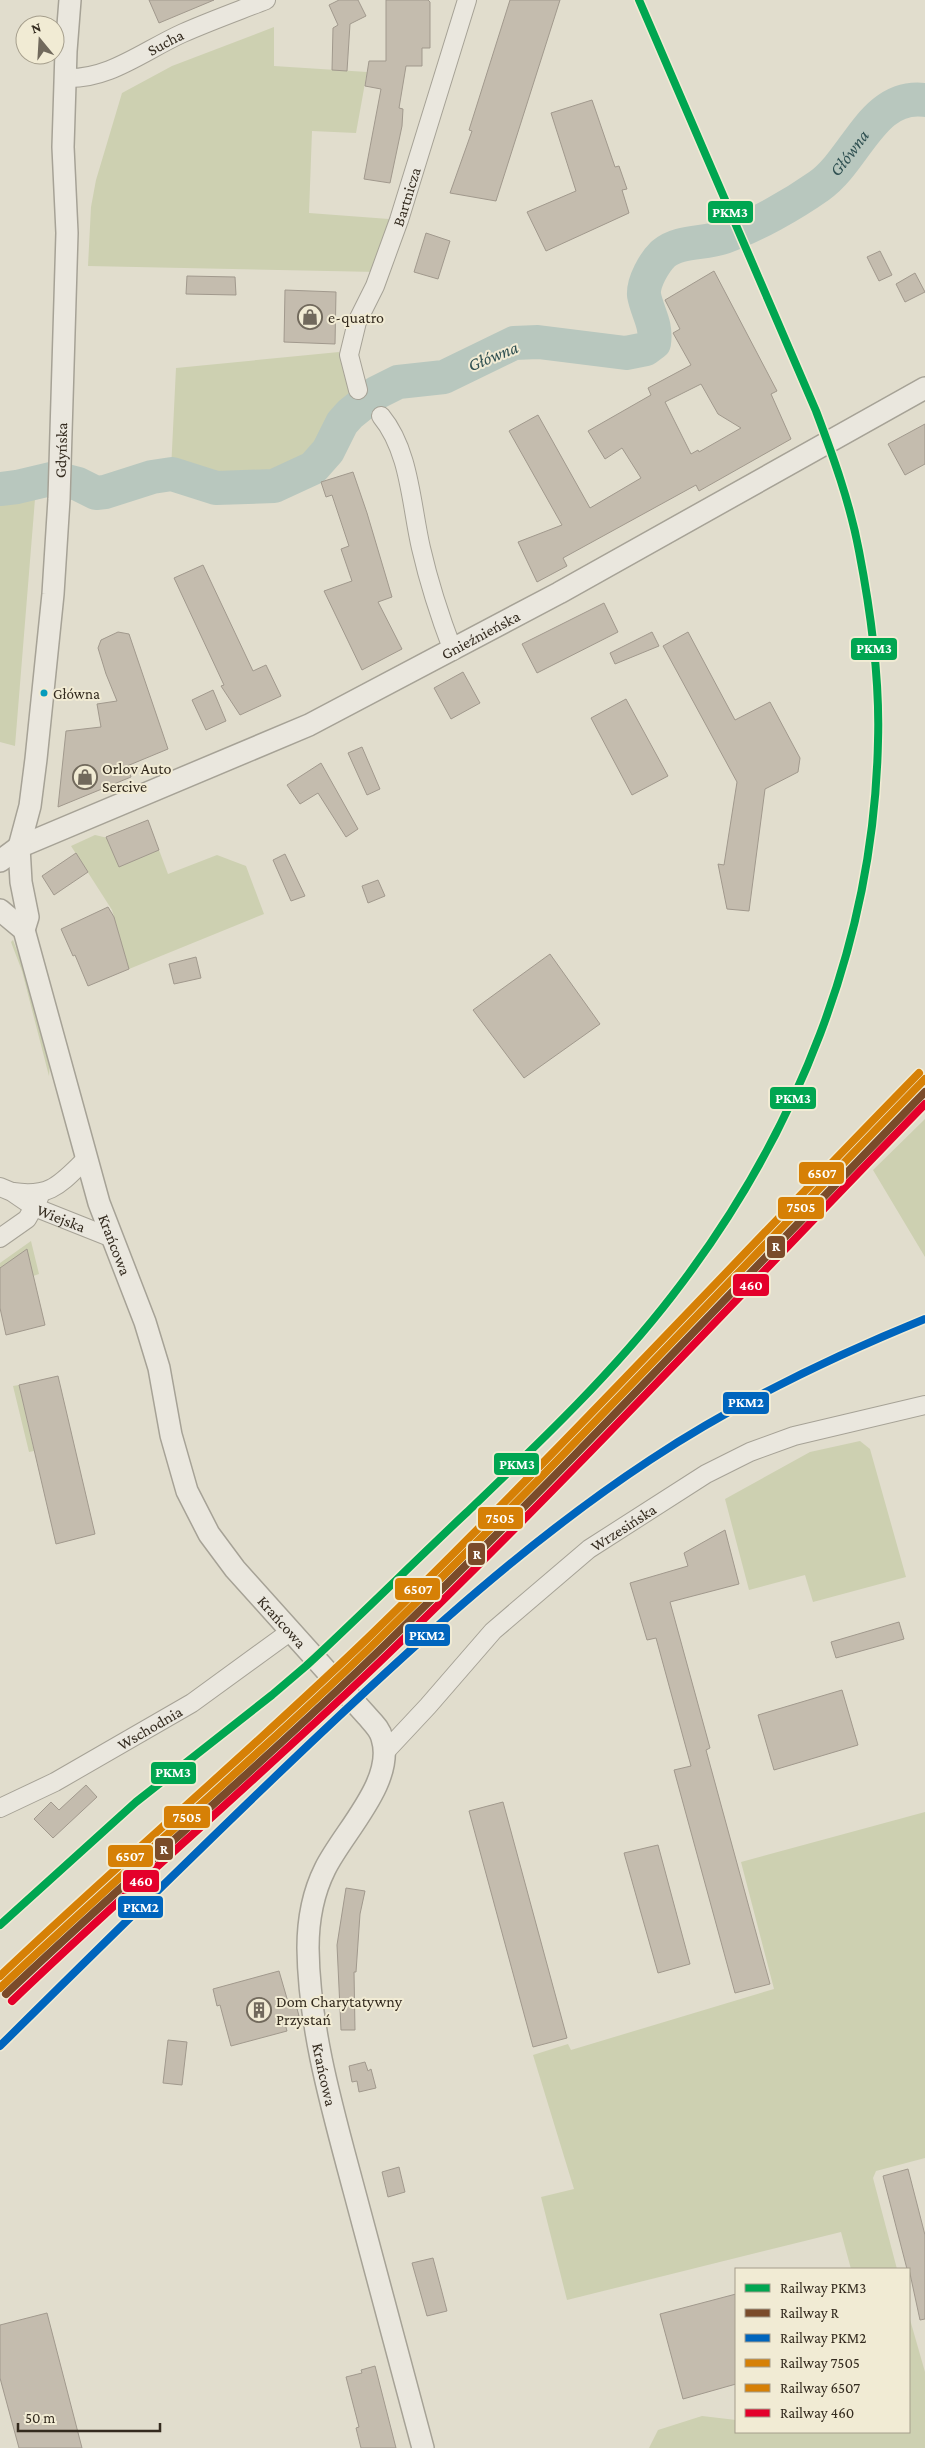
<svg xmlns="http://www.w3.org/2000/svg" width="925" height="2448" font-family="'Crimson Pro',serif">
<rect width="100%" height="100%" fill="#e1ddcd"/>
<path fill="#cdd0b1" d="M274 27V66L367 72 356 133 312 131 309 213 389 219 378 272 88 266 91 207 96 180 122 93 172 66Z
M339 352 352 405 333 428 323 448 305 461 241 480 213 479 171 470 176 368Z
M0 483 35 499 15 746 0 742Z
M95 835 159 850 168 874 217 855 246 866 264 914 129 969 112 910 71 846Z
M13 940 30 985 50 1063 49 1076 22 971 11 942Z
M925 1119V1257L873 1170Z
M31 1241 39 1274 33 1276 23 1253 0 1268V1263Z
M19 1385 34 1451 29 1452 13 1386Z
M860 1441 870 1449 906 1577 813 1602 805 1575 749 1590 725 1499 810 1452Z
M925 1812V2158L876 2171 873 2178 897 2269H851L841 2232 567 2300 541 2197 574 2189 533 2055 568 2044 571 2050 774 1989 741 1862Z
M909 2316 925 2372V2448H649L658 2430 702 2416 736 2420V2432H909Z"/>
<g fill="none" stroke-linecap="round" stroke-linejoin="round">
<path stroke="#b8c7be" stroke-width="34" id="s1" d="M0 489 17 487 55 478 78 484 96 493 105 492 152 477 172 474 216 488 274 486 313 468 328 451 342 423 350 414 376 393 398 382 444 377 514 343 538 342 626 353 646 349 654 343C657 324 647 312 644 295 643 282 654 263 663 254 679 240 705 244 724 237 755 226 792 205 819 186 857 159 872 93 925 100"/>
</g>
<path fill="#c4bcae" stroke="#a1998d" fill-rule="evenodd" d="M149 0H214L159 23Z
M339 0H358L366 16 350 24 347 71 332 70 333 28 338 25 329 5Z
M386 0H428L430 2V48H422V66H406L399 108 403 109 402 126 390 183 364 179 381 89 365 86 369 61H386Z
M510 0H560L496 201 450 193 472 131 469 130Z
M592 100 615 167 619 166 627 189 622 190 629 213 546 251 527 212 576 191 551 113Z
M426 233 450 241 438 279 414 272Z
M880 251 892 275 879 281 867 257Z
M714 271 777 391 771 394 791 439 699 491 696 485 563 558 567 566 537 582 518 542 562 525 509 431 538 415 590 508 641 478 622 448 605 459 588 431 651 395 648 388 691 365 673 333 680 329 665 300ZM701 384 718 414 741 428 699 452 698 450 691 454 665 402Z
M915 273 925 292 905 302 896 284Z
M187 276 235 277 236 295 186 294Z
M285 290 336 292 335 344 284 342Z
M925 424V464L905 475 888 444Z
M353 472 367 513 392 597 378 602 402 649 362 670 324 591 352 581 341 549 349 546 332 495 326 497 321 482Z
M203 565 253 671 266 665 281 696 240 715 221 686 224 685 174 578Z
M604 603 618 632 537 673 522 644Z
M118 632 129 634 168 749 127 766 131 777 58 807 66 731 101 727 97 704 117 701 106 674 98 648 101 640Z
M652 632 659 646 615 664 610 653Z
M688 632 735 720 770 702 800 758 798 772 765 789 749 911 727 909 718 864 724 865 737 782 663 646Z
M463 672 480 703 451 719 434 688Z
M213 690 226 721 206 730 192 700Z
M626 699 668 776 632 795 591 718Z
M362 747 380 789 367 795 348 753Z
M321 763 358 829 346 837 318 793 300 804 287 785Z
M148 820 159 850 119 867 106 837Z
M76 853 88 872 54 895 42 876Z
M285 854 305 896 291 901 273 860Z
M378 880 385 896 368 903 362 886Z
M108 907 114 917 129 969 88 986 75 955 73 956 61 929Z
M550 954 600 1024 524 1078 473 1010Z
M196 957 201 978 174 984 169 964Z
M27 1249 45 1325 6 1335 0 1308V1268Z
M58 1376 95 1534 56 1544 19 1385Z
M725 1530 739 1584 670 1602 710 1748 706 1750 770 1984 735 1993 674 1770 691 1766 656 1638 647 1640 630 1583 688 1566 684 1553Z
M899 1622 904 1639 836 1658 831 1642Z
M842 1690 858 1745 774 1770 758 1715Z
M86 1785 97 1797 53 1838 34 1819 51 1802 59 1810Z
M503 1802 567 2038 533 2047 469 1811Z
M658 1845 690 1964 658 1973 624 1853Z
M346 1888 365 1891 360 1914 356 1972H354L355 2030H341L337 1945Z
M279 1971 288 2002 295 2001 299 2016 284 2020 287 2031 231 2046 220 2005 217 2006 213 1989Z
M168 2040 187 2042 182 2085 163 2083Z
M365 2062 368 2071 371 2069 376 2088 359 2092 357 2081 352 2082 349 2066Z
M399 2167 405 2192 388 2197 382 2172Z
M908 2169 925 2235V2319L920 2320 909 2269H907L883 2176Z
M433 2258 447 2311 427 2316 412 2263Z
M736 2294V2384L683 2399 660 2314Z
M47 2313 82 2448H19L0 2378V2325Z
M375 2366 396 2448H361L356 2428 359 2427 346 2377 362 2373 361 2370Z"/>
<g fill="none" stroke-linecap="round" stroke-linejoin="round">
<defs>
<g id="minor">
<path id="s2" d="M65 78C109 80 143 51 183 33 210 21 238 11 266 0"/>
<path id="s3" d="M358 390 349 355 357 322 375 286 399 220 467 0"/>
<path d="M381 416C410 451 411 505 421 548 429 583 440 617 453 651"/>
<path id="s4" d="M0 1187 12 1192 34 1207 112 1238"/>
<path d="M13 1192C51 1198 61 1183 86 1159"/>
<path d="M0 1238 27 1219 39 1198"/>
<path id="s5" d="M385 1752 428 1706 493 1631 589 1549 706 1474 750 1452 794 1436 925 1405"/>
<path id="s6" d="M0 1808 55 1782 192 1703 291 1631"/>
</g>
<g id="tertiary">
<path id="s7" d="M0 861 19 847 309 725 559 593 925 388"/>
<path id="s8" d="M0 910 24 930 99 1203 145 1322 159 1368 171 1435 187 1491 209 1534 235 1569 367 1716C373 1723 380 1729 382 1738 396 1781 343 1832 325 1869 313 1893 308 1921 308 1948 309 2030 333 2111 354 2190 377 2276 400 2362 423 2448"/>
<path id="s9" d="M24 930 28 917 21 882 19 847 30 806 36 759 53 594 59 499 67 233 63 147 66 51 70 0"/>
</g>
</defs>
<use href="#minor" stroke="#a6a296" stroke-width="20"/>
<use href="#tertiary" stroke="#a6a296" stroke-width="24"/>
<use href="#minor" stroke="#eae7de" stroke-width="18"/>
<use href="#tertiary" stroke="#eae7de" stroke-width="21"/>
<defs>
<path id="rail-1" d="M0 1925 136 1802 272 1695 306 1666C360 1616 412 1564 465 1514 537 1445 611 1375 672 1296 796 1136 874 943 878 741 880 677 871 613 859 551 850 503 833 456 816 411L639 0"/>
<path id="rail-2" d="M6 1994C131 1875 263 1764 387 1643 571 1464 746 1276 925 1092"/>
<path id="rail-3" d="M0 2046C106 1941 212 1836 320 1734 424 1636 530 1539 650 1460 736 1403 829 1358 925 1319"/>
<path id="rail-4" d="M0 1988C124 1870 256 1759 379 1639 566 1457 743 1266 925 1079"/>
<path id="rail-5" d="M0 1976C122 1860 251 1751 372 1634 559 1452 736 1260 919 1073"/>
<path id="rail-6" d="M12 2001C136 1882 267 1771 390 1652 574 1474 747 1287 925 1104"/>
</defs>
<use href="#rail-1" stroke="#f1ebd4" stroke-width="11"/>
<use href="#rail-2" stroke="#f1ebd4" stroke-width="11"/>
<use href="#rail-3" stroke="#f1ebd4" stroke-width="11"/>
<use href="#rail-4" stroke="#f1ebd4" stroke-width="11"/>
<use href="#rail-5" stroke="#f1ebd4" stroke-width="11"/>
<use href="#rail-6" stroke="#f1ebd4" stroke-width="11"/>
<use href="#rail-1" stroke="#00a651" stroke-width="8"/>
<use href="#rail-2" stroke="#7a4b2a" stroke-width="8"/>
<use href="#rail-3" stroke="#0065bd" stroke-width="8"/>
<use href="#rail-4" stroke="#d68006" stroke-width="8"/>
<use href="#rail-5" stroke="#d68006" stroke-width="8"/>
<use href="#rail-6" stroke="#e4002b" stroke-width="8"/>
</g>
<defs>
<symbol id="shop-ring" viewBox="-11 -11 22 22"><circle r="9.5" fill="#f1ebd4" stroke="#71695c" stroke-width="1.5"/><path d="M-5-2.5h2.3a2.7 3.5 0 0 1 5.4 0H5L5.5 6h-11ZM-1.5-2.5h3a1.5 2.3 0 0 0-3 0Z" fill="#71695c"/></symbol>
<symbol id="building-ring" viewBox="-11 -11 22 22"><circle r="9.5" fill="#f1ebd4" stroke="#71695c" stroke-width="1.5"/><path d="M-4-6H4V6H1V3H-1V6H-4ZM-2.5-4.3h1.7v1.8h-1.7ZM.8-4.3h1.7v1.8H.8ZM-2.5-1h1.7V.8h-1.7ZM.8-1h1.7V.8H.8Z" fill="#71695c"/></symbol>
</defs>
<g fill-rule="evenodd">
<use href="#shop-ring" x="296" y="303" width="28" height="28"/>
<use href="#shop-ring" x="71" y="763" width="28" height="28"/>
<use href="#building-ring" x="245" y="1996" width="28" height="28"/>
</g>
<circle fill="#059cbc" stroke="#f1ebd4" stroke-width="2" cx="44" cy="693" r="4.5"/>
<g text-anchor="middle" stroke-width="4" stroke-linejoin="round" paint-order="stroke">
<g font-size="15" fill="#342b1f" stroke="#f1ebd4" text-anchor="start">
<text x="53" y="699">Główna</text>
</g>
<g font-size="16" fill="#342b1f" stroke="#f1ebd4">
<text dy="6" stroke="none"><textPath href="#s2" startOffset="108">Sucha</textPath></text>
<text dy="6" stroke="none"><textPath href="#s3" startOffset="205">Bartnicza</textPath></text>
<text dy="6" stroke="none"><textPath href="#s9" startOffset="484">Gdyńska</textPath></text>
<text dy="6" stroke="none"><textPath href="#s7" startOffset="532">Gnieźnieńska</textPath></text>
<text dy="6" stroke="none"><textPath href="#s4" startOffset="69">Wiejska</textPath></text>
<text dy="6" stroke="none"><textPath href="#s8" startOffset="359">Krańcowa</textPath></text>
<text dy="6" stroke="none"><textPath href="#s5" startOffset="329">Wrzesińska</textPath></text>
<text dy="6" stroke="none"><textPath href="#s8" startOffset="779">Krańcowa</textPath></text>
<text dy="6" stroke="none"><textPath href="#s6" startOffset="170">Wschodnia</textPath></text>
<text dy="6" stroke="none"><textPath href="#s8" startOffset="1289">Krańcowa</textPath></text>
</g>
<g font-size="16" fill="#342b1f" stroke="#f1ebd4" text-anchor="start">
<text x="328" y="323">e-quatro</text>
<text x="102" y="774">Orlov Auto<tspan x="102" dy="18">Sercive</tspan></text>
<text x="276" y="2007">Dom Charytatywny<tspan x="276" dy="18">Przystań</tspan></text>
</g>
<g font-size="18" font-style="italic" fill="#305152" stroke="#f1ebd4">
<text dy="6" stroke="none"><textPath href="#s1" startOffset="1030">Główna</textPath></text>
<text transform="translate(493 356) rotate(-22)" y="6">Główna</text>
</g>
</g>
<g stroke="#f1ebd4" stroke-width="2">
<rect x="707" y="200" width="47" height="24" rx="5" fill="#00a651"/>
<rect x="850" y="637" width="48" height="24" rx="5" fill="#00a651"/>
<rect x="769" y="1086" width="48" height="24" rx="5" fill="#00a651"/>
<rect x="798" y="1161" width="47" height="24" rx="5" fill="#d68006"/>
<rect x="777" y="1196" width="48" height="24" rx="5" fill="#d68006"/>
<rect x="766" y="1235" width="20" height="24" rx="5" fill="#7a4b2a"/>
<rect x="732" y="1273" width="38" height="24" rx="5" fill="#e4002b"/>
<rect x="722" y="1391" width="48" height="24" rx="5" fill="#0065bd"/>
<rect x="493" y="1452" width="47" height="24" rx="5" fill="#00a651"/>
<rect x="477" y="1506" width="47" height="24" rx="5" fill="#d68006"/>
<rect x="467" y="1542" width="19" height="24" rx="5" fill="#7a4b2a"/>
<rect x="394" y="1577" width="47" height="24" rx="5" fill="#d68006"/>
<rect x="404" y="1623" width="47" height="24" rx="5" fill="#0065bd"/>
<rect x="150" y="1761" width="47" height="24" rx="5" fill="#00a651"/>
<rect x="163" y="1805" width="48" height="24" rx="5" fill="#d68006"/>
<rect x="154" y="1837" width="20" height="24" rx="5" fill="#7a4b2a"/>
<rect x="107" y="1844" width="47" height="24" rx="5" fill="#d68006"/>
<rect x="122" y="1869" width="38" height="24" rx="5" fill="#e4002b"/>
<rect x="117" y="1895" width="47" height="24" rx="5" fill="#0065bd"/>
</g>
<g font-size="14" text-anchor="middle" font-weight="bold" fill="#fff">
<text x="730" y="217">PKM3</text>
<text x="874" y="653">PKM3</text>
<text x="793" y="1103">PKM3</text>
<text x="822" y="1178">6507</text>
<text x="801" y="1212">7505</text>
<text x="776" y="1251">R</text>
<text x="751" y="1290">460</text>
<text x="746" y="1407">PKM2</text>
<text x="517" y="1469">PKM3</text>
<text x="500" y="1523">7505</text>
<text x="477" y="1559">R</text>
<text x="418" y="1594">6507</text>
<text x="427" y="1640">PKM2</text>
<text x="173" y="1777">PKM3</text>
<text x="187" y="1822">7505</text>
<text x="164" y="1854">R</text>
<text x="130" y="1861">6507</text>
<text x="141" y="1886">460</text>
<text x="141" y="1912">PKM2</text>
</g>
<rect x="735" y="2268" width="175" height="165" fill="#f1ebd4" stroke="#a59e8c"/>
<rect x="745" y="2284" width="25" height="8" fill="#00a651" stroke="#a59e8c"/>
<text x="780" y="2293" font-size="15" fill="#342b1f">Railway PKM3</text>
<rect x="745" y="2309" width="25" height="8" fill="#7a4b2a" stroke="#a59e8c"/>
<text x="780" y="2318" font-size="15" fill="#342b1f">Railway R</text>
<rect x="745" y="2334" width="25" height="8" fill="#0065bd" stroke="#a59e8c"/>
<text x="780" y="2343" font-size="15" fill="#342b1f">Railway PKM2</text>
<rect x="745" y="2359" width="25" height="8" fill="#d68006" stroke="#a59e8c"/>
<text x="780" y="2368" font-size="15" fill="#342b1f">Railway 7505</text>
<rect x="745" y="2384" width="25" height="8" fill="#d68006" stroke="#a59e8c"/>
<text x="780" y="2393" font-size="15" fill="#342b1f">Railway 6507</text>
<rect x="745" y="2409" width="25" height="8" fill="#e4002b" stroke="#a59e8c"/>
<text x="780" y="2418" font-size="15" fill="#342b1f">Railway 460</text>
<g transform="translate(40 40) rotate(342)"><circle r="24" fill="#f1ebd4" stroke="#a59e8c"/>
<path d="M0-4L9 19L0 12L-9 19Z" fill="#71695c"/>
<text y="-8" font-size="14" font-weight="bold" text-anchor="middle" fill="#342b1f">N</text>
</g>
<path d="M18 2423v8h142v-8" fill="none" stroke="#342b1f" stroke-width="2.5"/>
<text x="25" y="2423" font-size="15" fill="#342b1f" stroke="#f1ebd4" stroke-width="4" paint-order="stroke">50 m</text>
</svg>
